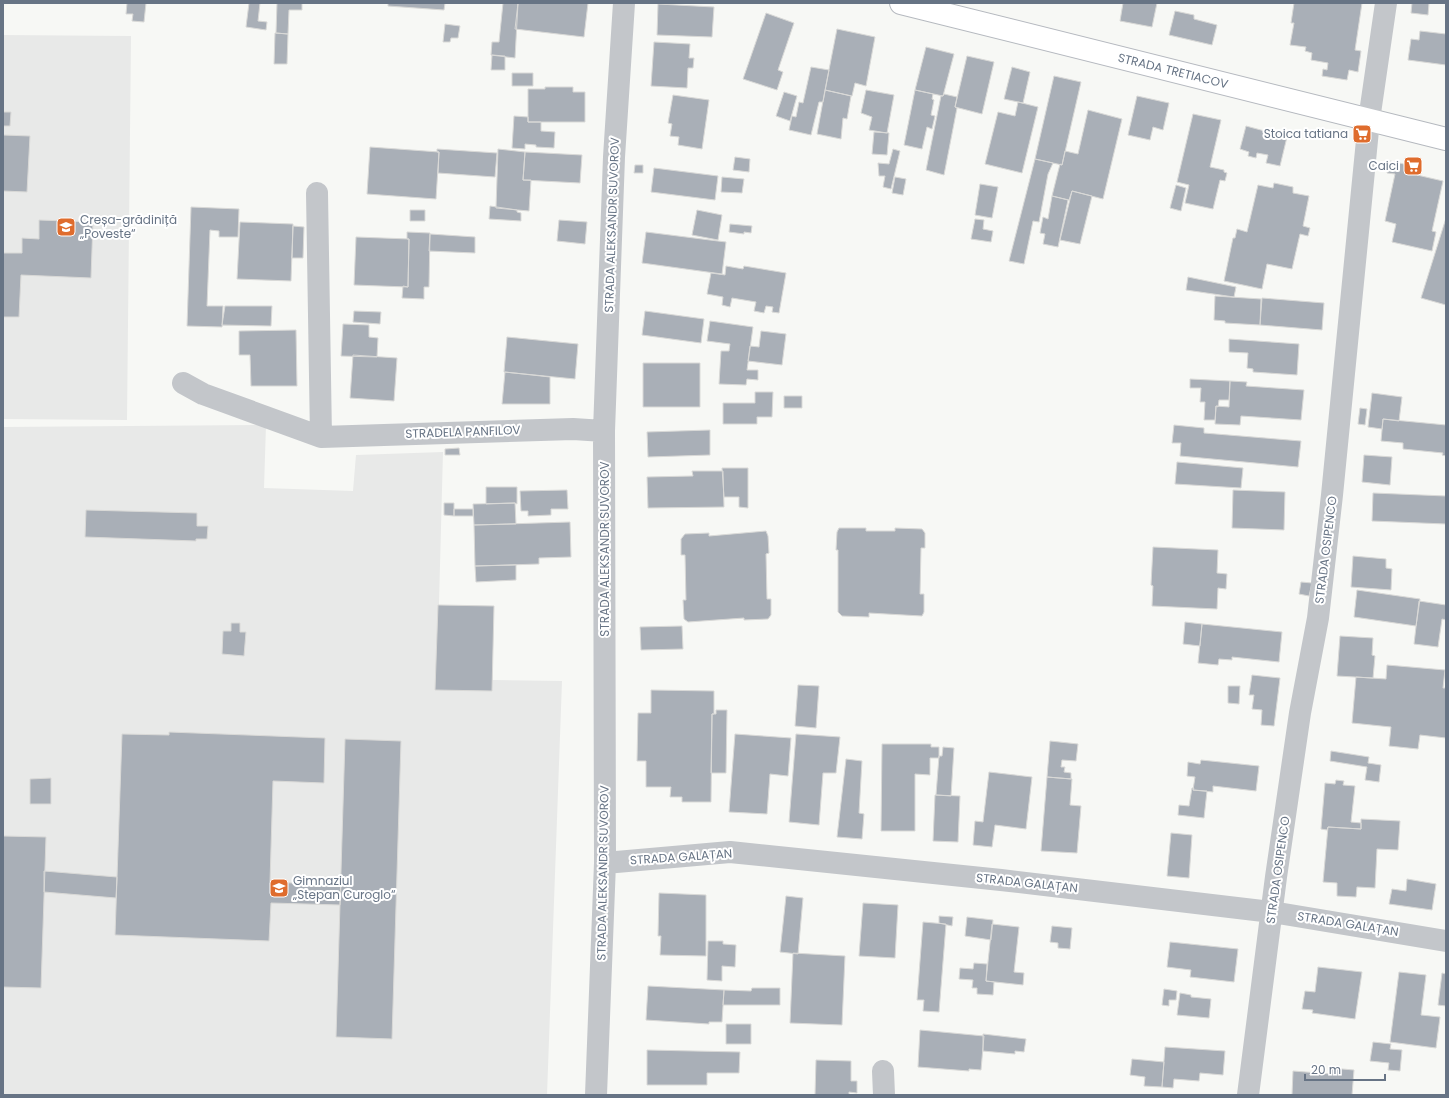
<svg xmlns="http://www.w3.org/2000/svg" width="1449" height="1098" font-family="Poppins,sans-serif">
<rect width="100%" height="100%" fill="#f7f8f5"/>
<path fill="#e8e9e8" d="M3 35 131 36 127 420 3 419Z
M266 425 264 488 353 491 356 455 443 452 437 679 562 681 547 1095H3V427Z"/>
<path fill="#a9afb7" stroke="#d9d9d7" d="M127 3H146L144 22 132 21 133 14H126Z
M249 3H260L258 21 267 22 266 30 246 27Z
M277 3H302V10H289L288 34 276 33Z
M388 3H445L444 10 388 6Z
M503 3H518L515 58 491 55 492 42H499Z
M518 3H588L584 37 515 29Z
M1123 3H1157L1152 27 1120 21Z
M1294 3H1362L1355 50 1361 51 1358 72 1349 70 1347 80 1322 76 1323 69 1327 70 1328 63 1311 60 1312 53 1305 51 1306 47 1290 45 1294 23H1291Z
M1412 3H1429L1428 15 1411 13Z
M658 4 714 7 712 37 657 35Z
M1175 11 1194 15V19L1217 25 1212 45 1169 35Z
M766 13 794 23 778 70 783 72 777 90 743 79Z
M445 24 460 26 458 38H451L450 42H443Z
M837 29 875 37 866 86 855 83 852 96 825 90Z
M1420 31 1446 34V65L1408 60 1411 39 1419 40Z
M275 33 288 34 287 64H274Z
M654 42 690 44 689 58H694L693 68H688L687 88 651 86Z
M926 47 954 54 943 96 915 90Z
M492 55 505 56V70H491Z
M967 56 994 62 982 114 955 107Z
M811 67 829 70 823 102H819L811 135 789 130 792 116 796 117 799 102 803 103Z
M1012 67 1030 72 1023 103 1004 99Z
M512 73H533V86H512Z
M1054 76 1081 82 1062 165 1035 159Z
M545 87H573V92H585V122H528V89H545Z
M825 90 851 96 847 119 843 118 841 139 817 134Z
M866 90 894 95 887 133 869 130 872 117 861 113Z
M915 90 933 94 932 99 934 100 931 115 935 116 932 129 927 127 922 149 904 145Z
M784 92 797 96 790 121 776 116Z
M944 94 957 97 955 107 957 108 944 175 926 170 941 96H943Z
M673 95 709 100 702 149 678 145 679 137 670 136 672 124 668 123Z
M1137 96 1169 103 1163 130 1153 127 1150 140 1128 135Z
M1018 102 1038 107 1022 173 985 164 998 112 1015 116Z
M1088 110 1122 119 1103 199 1072 191 1069 200 1052 196 1060 164 1062 165 1065 151 1078 154Z
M3 112H11L10 126H3Z
M1193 114 1221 120 1210 167 1224 170V172L1227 173 1225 181 1220 180 1213 209 1185 203 1189 185 1177 182Z
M514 116 528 117V122H541V131L555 132 554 148 536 147V145L525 144V149L512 148Z
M1246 126 1287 137 1280 166 1266 163 1268 155 1257 153 1256 158 1248 156 1249 152 1240 149Z
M874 132 889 133 887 155 872 154Z
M3 135 30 136 27 192 3 191Z
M370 147 439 152 436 199 367 194Z
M437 149 497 153 495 177 438 173 439 152H437Z
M498 149 525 152 523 180H531L529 211 496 208Z
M893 149 900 151 891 189 883 187 885 176H879L878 163 889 164Z
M525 152 582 155 580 183 523 180Z
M735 157 750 159 749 172 733 170Z
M1035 159 1053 163 1048 174 1039 222 1033 221 1024 264 1009 261Z
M1390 161 1418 167 1417 175 1443 181 1432 231 1436 232 1432 251 1392 242 1396 224 1385 221 1395 174 1387 173Z
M635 165H643V173H634Z
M654 168 718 176 715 200 651 192Z
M722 177 744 179 742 193 721 192Z
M895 177 906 179 903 195 892 193Z
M1274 183 1293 187V193L1309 196 1303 226 1310 228 1308 236 1300 234 1292 269 1267 264 1262 289 1224 281 1233 238H1235L1237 229 1247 232 1258 185 1273 188Z
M980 184 998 187 992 218 975 215Z
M1176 185 1186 188 1181 211 1170 208Z
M1072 191 1092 196 1080 244 1060 240Z
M1052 196 1068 200 1058 247 1043 244 1045 234 1040 233 1043 217 1048 219Z
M490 206 517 210V212L521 213V221L489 219Z
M191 207 239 209 238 237H219V231L210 230 207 306H223L222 327 187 326Z
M410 210H425V221H410Z
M697 210 722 215 718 240 692 235Z
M1446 218V305L1421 298Z
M975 219 984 220 983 229 993 231 991 242 971 239Z
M39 220 93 222 91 278 21 275 19 317H3V253H22V238L39 239Z
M559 220 587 222 585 244 557 241Z
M240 222 293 224 291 281 237 279Z
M730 224 752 226 751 233 744 232V234L729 232Z
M293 226 304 227 303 258H292Z
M407 232 430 233 429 287H424V299L402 298 403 286 408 287 409 239H407Z
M646 232 726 242 722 274 642 263Z
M430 234 475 237V253L429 251Z
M356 237 409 239 408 287 354 285Z
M726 266 743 269 744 266 786 273 779 313 772 312 773 307 766 306 764 313 754 311 756 302 732 298 730 307 722 305 723 297 707 294 711 273 725 275Z
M1188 277 1236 287 1234 297 1186 290Z
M1215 296 1261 299 1260 325 1225 323V321L1214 320Z
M1262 298 1324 303 1322 330 1260 325Z
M225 306H272L271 326 222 325Z
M354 311 381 312 380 324 353 322Z
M645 311 704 319 701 343 642 335Z
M710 321 753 327 747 370H758V380L747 379 746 385 719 384 721 351H729L730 344 707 341Z
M343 324 369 325V337L378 338 377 357 341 356Z
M296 330 297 386H251L250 355H239V331Z
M761 331 786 334 782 365 748 361 750 346 759 347Z
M507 337 578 344 575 379 504 372Z
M1229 339 1299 344 1297 375 1253 372V369L1247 368 1248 353 1229 352Z
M353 355 397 358 394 401 350 398Z
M643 363H700V407H643Z
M505 372 550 377V404H502Z
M1190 379 1230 381 1229 400H1219L1218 407 1216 406 1215 420H1204L1205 402H1200L1201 388H1190Z
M1230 381 1247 382 1246 386 1304 390 1301 420 1241 416 1240 425 1215 424 1216 406 1229 407Z
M755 392H773L772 417H757V424H723V403H755Z
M1372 393 1402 397 1399 421 1383 419 1382 429 1368 427Z
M784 396H802V408H784Z
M1360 408 1367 409 1365 425 1358 424Z
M1383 419 1446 425V456L1442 455 1443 453 1403 449V443L1381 441Z
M1174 425 1204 428V433L1301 441 1298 467 1180 456 1181 443H1172Z
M710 430V455L648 457 647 432Z
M459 448 460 455H445V449Z
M1364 455 1392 457 1390 485 1362 482Z
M1177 462 1243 468 1241 488 1175 484Z
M722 468H748V508L739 507V497H724Z
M692 471H723L724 507 648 508 647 477 693 476Z
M486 487H517V504L515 503 486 504Z
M567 490 568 509H551V515L528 516V511H521L520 491Z
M1233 490 1285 492 1284 530 1232 528Z
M1373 493 1446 496V524L1372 521Z
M444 503H454V516L444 515Z
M515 503 516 524 474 525 473 504Z
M454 509H473V516H454Z
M86 510 197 513V526H208L207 539H196V541L85 537Z
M570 522 571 557 539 558V564L475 566 474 525Z
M839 528H866V531H895V528L922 529 925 533V548H921L920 594H924V612L922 616 869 613V617L842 616 838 612V550H836L837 532Z
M766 531 768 536 769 553 766 554 767 599H771V615L768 619 744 620V618L688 622 684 619 683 600H686L685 555H681V539L685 534 709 533V536Z
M1153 547 1218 550 1217 573 1227 574 1226 589 1218 588 1217 609 1152 606 1153 586 1151 585Z
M1353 556 1386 559V568L1392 569 1391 590 1351 587Z
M516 565V580L476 582 475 566Z
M1301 582 1312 583 1309 596 1299 594Z
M1357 590 1420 599 1416 626 1354 617Z
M1419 601 1446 605V620L1442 619 1438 647 1414 644Z
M438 605 494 606 492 691 435 690Z
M1185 622 1202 624 1200 646 1183 644Z
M231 623H240V632H246L244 656 222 654 223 631H231Z
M1202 624 1282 632 1279 662 1232 657V660L1219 659 1218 665 1198 663Z
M682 626 683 649 641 650 640 627Z
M1340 636 1373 638 1372 655 1375 656 1373 678 1337 676Z
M1387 665 1445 670 1443 688H1446V738L1420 735 1418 749 1389 746 1391 727 1352 723 1356 677 1386 679Z
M1252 675 1280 678 1274 726 1261 725 1262 710 1252 709 1254 695H1249Z
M798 685 819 686 816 728 795 726Z
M1228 686H1240L1239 704 1228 703Z
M651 690 714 691V714H712L711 802H682V797H670L671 787H646V761H637L638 713H651Z
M716 710H727L726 773H711L712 714H716Z
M169 732 325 738 324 783 273 781 270 882 341 885 340 905 271 903 269 941 115 935 122 734 169 735Z
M735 734 791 738 788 776 770 774 767 814 729 812Z
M796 734 840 737 836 773H823L819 825 789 822Z
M345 739 401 741 392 1039 336 1037Z
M1050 741 1078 744 1076 761 1062 760 1061 767H1065L1064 772 1071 773V779L1047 777Z
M882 744H931V747H939V758H930V775L915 774V831H881Z
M943 747 954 748 951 796 936 795 939 756H942Z
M1331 751 1369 757 1368 763 1381 765 1379 782 1365 780 1367 767 1330 761Z
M846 759 862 761 859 813 864 814 862 839 837 837Z
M1201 760 1259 766 1256 791 1213 786V792L1193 790 1195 777 1187 776 1188 762 1200 764Z
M989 772 1032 777 1026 829 995 825 992 847 973 845 975 821 983 822Z
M1047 777 1072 779 1070 805 1081 806 1077 853 1041 851Z
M51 778V804H30V779Z
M1336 780 1344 781 1343 785 1355 786 1351 822 1361 823V829L1328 827 1327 830 1321 829 1325 783 1335 784Z
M1192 788H1194L1193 790 1207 791 1204 818 1178 815 1179 805 1189 806Z
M935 795 960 796 958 842 933 841Z
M1361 819 1400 821 1398 850 1377 849 1375 888 1357 887 1356 897 1337 896V883L1323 882 1328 827 1361 829Z
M1171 833 1192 835 1189 878 1167 876Z
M3 836 46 837 41 988 3 987Z
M44 871 117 877 116 898 44 892Z
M1407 879 1436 884 1432 910 1389 904 1392 889 1406 891Z
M659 893 706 895V956L660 955 661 936H658Z
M786 896 803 898 798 954 780 952Z
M863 903 898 905 895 958 859 956Z
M939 916 953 917 952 926 939 923Z
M967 917 993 920 991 940 965 936Z
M923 922 946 924 939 1012 923 1011 924 1000H917Z
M992 924 1019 927 1014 972 1024 973 1023 985 986 981Z
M1052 926 1072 928 1070 949 1058 948V943L1050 942Z
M708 941H723V944L736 945 735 967 722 966V981L707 980Z
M1170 942 1238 949 1234 982 1190 977 1191 970 1167 967Z
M793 953 845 956 842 1025 790 1023Z
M974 963 987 964 986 981 994 982 993 995 977 994V988H972L973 980 959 979 960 968 973 969Z
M1318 967 1362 972 1355 1019 1312 1013 1313 1010 1302 1009 1305 991 1315 992Z
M1399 972 1426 975 1421 1015 1440 1017 1436 1048 1390 1042Z
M1442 973 1446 974V1006L1438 1005Z
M648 986 724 990 722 1022H709V1024L646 1020Z
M752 988H780V1005H723L724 990 751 991Z
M1164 989 1177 991 1176 1000H1169V1006L1162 1005Z
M1180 993 1191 995V997L1211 999 1209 1018 1177 1015Z
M726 1024H751V1044H726Z
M920 1030 984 1036 981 1070 969 1069V1071L918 1067Z
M983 1034 1026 1039 1024 1052 1015 1051V1054L983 1051Z
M1373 1042 1391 1044 1390 1049 1402 1050 1400 1071 1388 1070 1389 1063 1370 1061Z
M1165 1047 1225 1051 1223 1075 1200 1073 1199 1081 1174 1079 1173 1088 1162 1087Z
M647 1050 740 1052 739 1073H707V1085H647Z
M1132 1059 1164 1062 1162 1087 1144 1086 1145 1077 1130 1075Z
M816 1060 851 1061V1081H857V1093L849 1092V1095H815Z
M1331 1068 1354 1070 1352 1095H1292L1293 1071 1331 1074Z"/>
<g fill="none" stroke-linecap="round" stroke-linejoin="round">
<defs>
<path id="secondary" d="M901 3 1446 139"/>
</defs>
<use href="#secondary" stroke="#b5b9bf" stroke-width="24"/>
<path stroke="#c3c6ca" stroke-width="22" d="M317 193 321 437
M183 383 203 394 321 437 573 429 604 431
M605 863 730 852 1001 880 1272 912 1446 941
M883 1071 884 1095
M596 1095 605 863 604 431 614 157 624 3
M1248 1095 1276 877 1300 713 1318 618 1332 495 1369 120 1386 3"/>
<use href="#secondary" stroke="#fff" stroke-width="22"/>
</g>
<defs>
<symbol id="supermarket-square" viewBox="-11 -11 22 22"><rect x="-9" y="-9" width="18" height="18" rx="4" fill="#df6c2d" stroke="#fff"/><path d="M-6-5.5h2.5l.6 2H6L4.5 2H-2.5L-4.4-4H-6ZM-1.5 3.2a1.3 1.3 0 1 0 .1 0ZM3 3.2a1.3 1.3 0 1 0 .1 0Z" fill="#fff"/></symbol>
<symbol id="school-square" viewBox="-11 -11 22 22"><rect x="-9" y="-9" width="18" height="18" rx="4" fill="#df6c2d" stroke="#fff"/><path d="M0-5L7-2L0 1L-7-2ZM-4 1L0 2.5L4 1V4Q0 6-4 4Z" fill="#fff"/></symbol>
</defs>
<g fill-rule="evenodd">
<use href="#supermarket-square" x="1351" y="123" width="22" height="22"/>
<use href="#supermarket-square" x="1402" y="155" width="22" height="22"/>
<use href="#school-square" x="55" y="216" width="22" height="22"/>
<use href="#school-square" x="268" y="877" width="22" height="22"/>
</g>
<g text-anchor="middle" stroke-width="4" stroke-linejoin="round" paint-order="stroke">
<g font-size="12" fill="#677485" stroke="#fff">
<text transform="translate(1173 71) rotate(14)" y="4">STRADA TRETIACOV</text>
<text transform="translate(612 225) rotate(-88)" y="4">STRADA ALEKSANDR SUVOROV</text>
<text transform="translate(463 432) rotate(-2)" y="4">STRADELA PANFILOV</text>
<text transform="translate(605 549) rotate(-90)" y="4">STRADA ALEKSANDR SUVOROV</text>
<text transform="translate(1326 550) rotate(-83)" y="4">STRADA OSIPENCO</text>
<text transform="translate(681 857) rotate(-4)" y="4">STRADA GALAȚAN</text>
<text transform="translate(1278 870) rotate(-82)" y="4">STRADA OSIPENCO</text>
<text transform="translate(603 873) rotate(-89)" y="4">STRADA ALEKSANDR SUVOROV</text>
<text transform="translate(1027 883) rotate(6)" y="4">STRADA GALAȚAN</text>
<text transform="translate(1348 924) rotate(9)" y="4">STRADA GALAȚAN</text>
</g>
<g font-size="12" fill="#677485" stroke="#fff" text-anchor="end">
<text x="1348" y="138">Stoica tatiana</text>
<text x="1399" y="170">Caici</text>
<text x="80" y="224" text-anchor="start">Creșa-grădiniță<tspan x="80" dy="14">„Poveste“</tspan></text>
<text x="293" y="885" text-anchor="start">Gimnaziul<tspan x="293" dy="14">„Stepan Curoglo“</tspan></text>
</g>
</g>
<rect width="1449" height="1098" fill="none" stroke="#677485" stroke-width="8"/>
<path d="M1305 1074v6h80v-6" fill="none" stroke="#677485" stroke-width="2"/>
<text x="1311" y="1074" font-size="12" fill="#677485" stroke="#ffffff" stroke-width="3" paint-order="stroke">20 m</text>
</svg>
